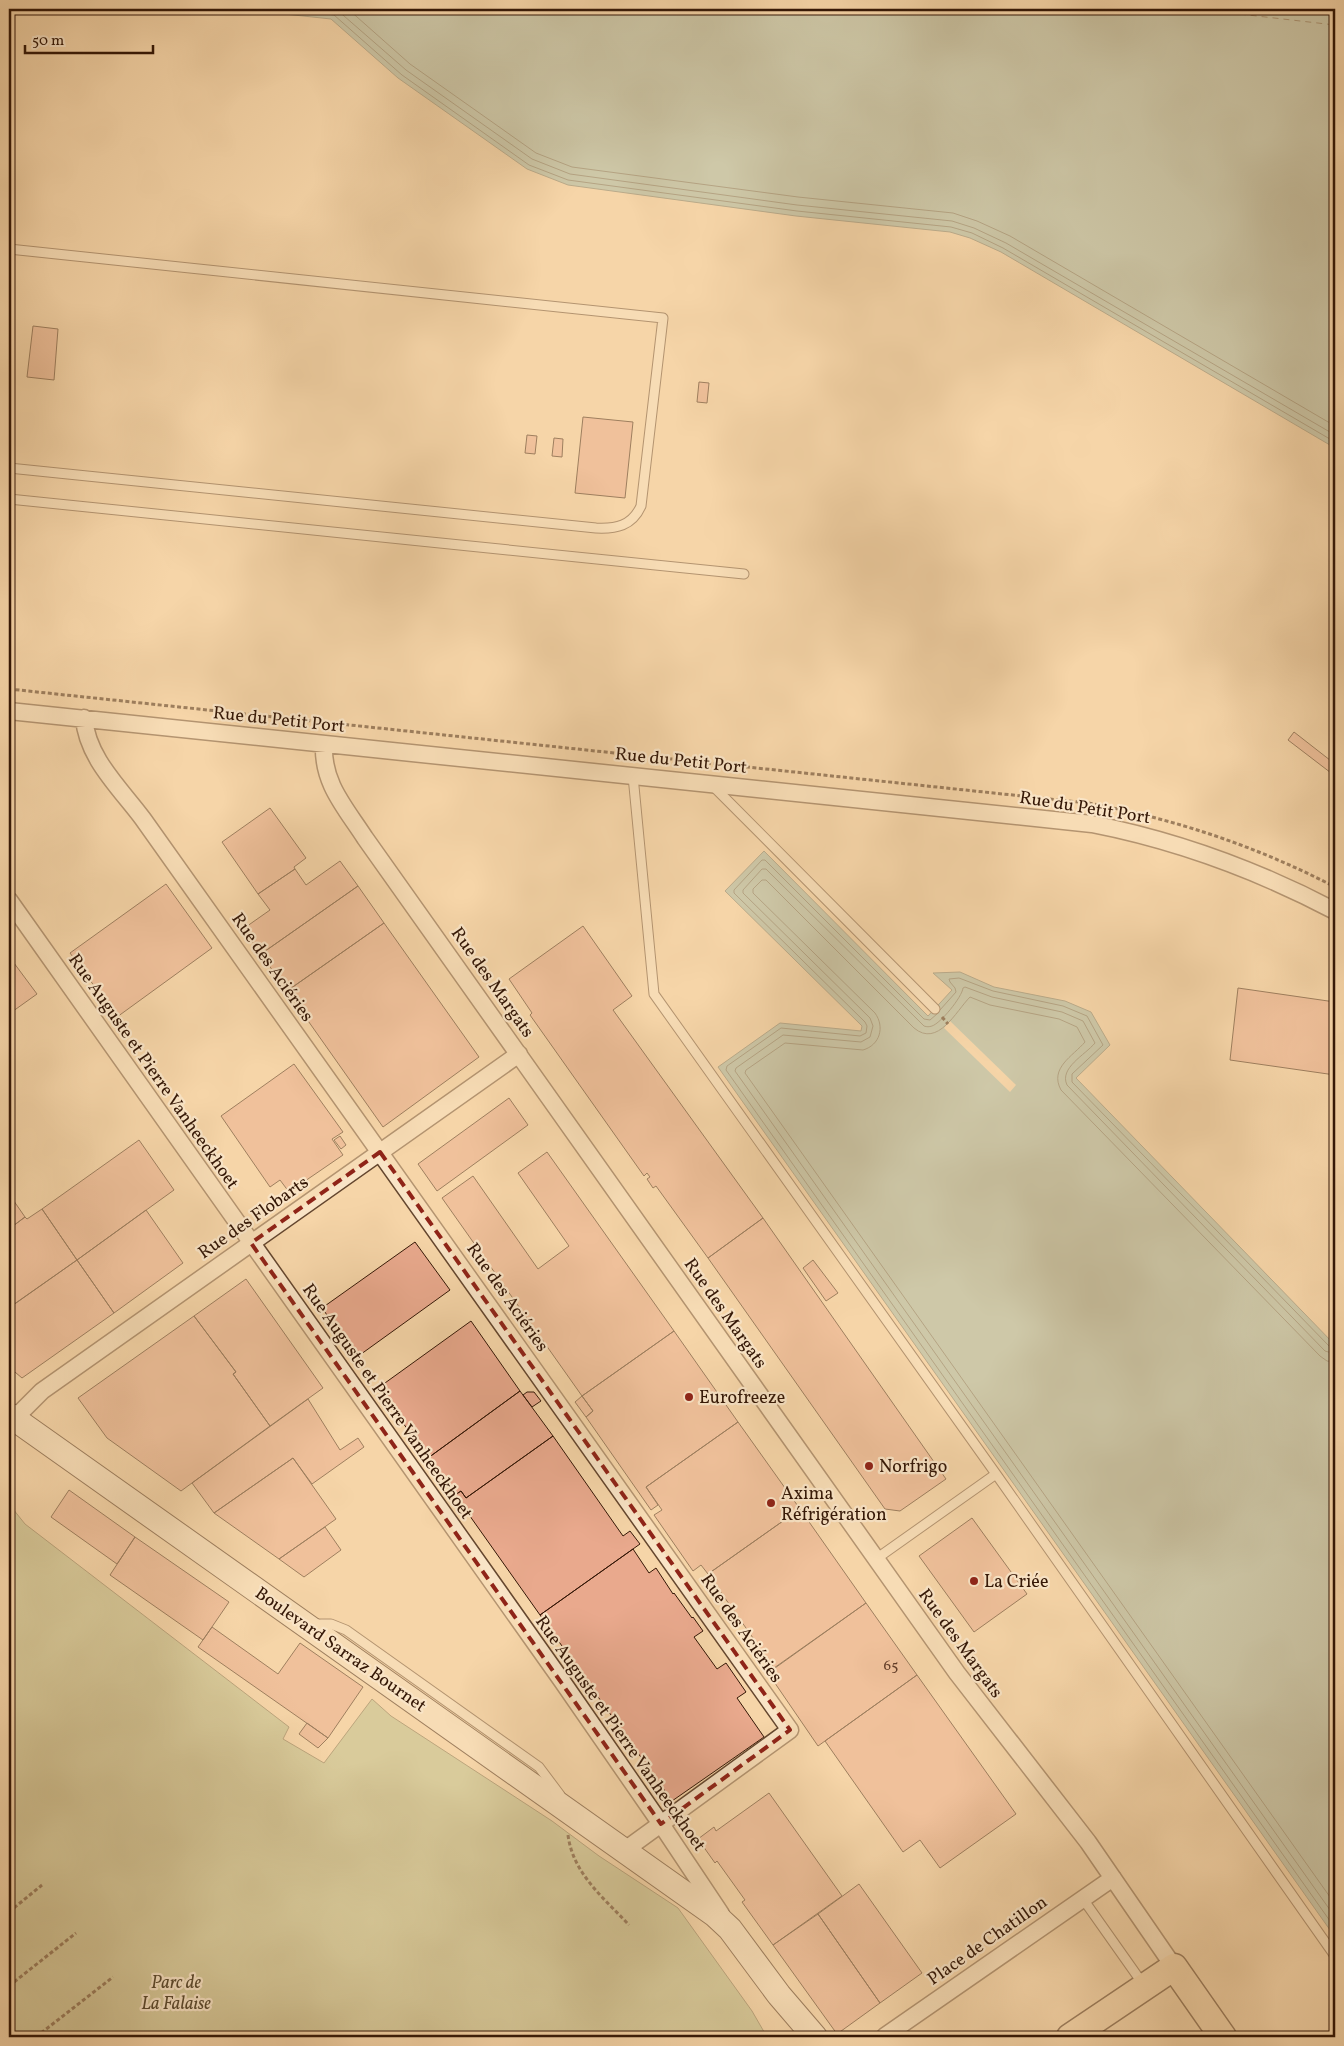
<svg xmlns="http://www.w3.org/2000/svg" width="1344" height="2046" font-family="Vollkorn,serif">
<rect width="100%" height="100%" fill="#f6d5a8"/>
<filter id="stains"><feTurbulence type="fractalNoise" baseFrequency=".004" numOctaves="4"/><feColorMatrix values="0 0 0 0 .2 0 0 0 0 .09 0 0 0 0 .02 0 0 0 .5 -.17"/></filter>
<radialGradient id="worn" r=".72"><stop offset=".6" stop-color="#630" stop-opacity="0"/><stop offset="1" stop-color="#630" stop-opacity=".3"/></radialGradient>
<path fill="#b6be8c" stroke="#756a49" d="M9 1504 25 1524 289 1727 283 1739 324 1763 372 1699 391 1716 552 1821 599 1856 678 1908 752 2011 767 2037H9Z"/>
<path fill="#9db9a9" stroke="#737868" d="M238 9H1335V448L1001 252 970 238 950 232 796 216 568 185 527 169 398 78 331 19Z
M764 851 928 1016 952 990 933 973 960 972 994 987 1065 1001 1091 1012 1110 1045 1076 1078 1335 1345V1937L718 1067 780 1023 861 1031 862 1026 725 891Z"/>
<path fill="#f6d5a8" d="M950 1021 1016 1085 1010 1092 944 1028Z"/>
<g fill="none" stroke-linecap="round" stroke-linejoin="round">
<path stroke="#686858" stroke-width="1" d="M285 9 334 15 402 75 529 165 568 180 797 211 951 227 972 233 1003 248 1335 442
M336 9 406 70 532 159 570 174 797 205 952 221 974 228 1006 243 1335 435
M348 9 410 64 536 153 572 167 798 197 953 213 977 221 1010 236 1335 426
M940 1010 956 992 955 988 950 982 949 979 959 978 993 991 1063 1006 1087 1016 1103 1045 1072 1074V1082L1329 1346 1335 1348
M937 1014 930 1020 924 1019 765 860H762L734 890V893L865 1022 867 1026 866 1033 860 1036 781 1028 727 1066 726 1070 1335 1928
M1335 1354 1325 1351 1067 1085C1059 1068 1085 1055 1095 1043L1083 1021 1062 1012 992 997 965 987 963 988C962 997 941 1023 932 1026 929 1027 927 1027 924 1026L766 869H762L743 890V893L870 1018 873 1026 870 1037 861 1042 783 1035 736 1068 735 1071 1335 1917
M1335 1362 1327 1361 1320 1356 1061 1090C1049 1068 1073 1056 1085 1042L1077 1027 1059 1019 990 1005 970 997C956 1011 938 1048 914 1028L766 880H762L753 889V893L875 1013C885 1027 880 1045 863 1050L785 1043 746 1070 745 1073 1335 1904"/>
<path stroke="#544837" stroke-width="1" stroke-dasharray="6 5" stroke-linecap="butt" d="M1196 9 1335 25"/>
</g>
<path fill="#e9a98d" stroke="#341706" d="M33 326 58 329 54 380 27 377Z
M699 382 709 383 707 403 697 402Z
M583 417 633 422 625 498 575 493Z
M527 435 537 436 535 454 525 453Z
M554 438 563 439 562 457 552 456Z
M1294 732 1335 764V776L1288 740Z
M270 808 306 858 294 867 295 869 258 894 222 842Z
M340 861 358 886 261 954 243 929 270 910 258 894 295 869 306 885Z
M166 884 212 948 117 1017 70 953Z
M358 886 384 923 287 991 261 954Z
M384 923 479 1057 383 1127 287 991Z
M583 926 632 996 613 1010 763 1218 708 1258 656 1186 653 1188 647 1179 650 1177 647 1173 644 1176 530 1015 532 1013 509 979Z
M11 959 37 994 9 1014V960Z
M1238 988 1335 1002V1075L1230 1060Z
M294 1064 343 1132 332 1139 343 1155 289 1192 280 1180 270 1187 221 1116Z
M509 1098 528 1125 437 1191 418 1164Z
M340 1136 346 1145 341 1149 334 1140Z
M139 1140 174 1190 77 1260 42 1209Z
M547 1152 674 1331 582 1396 442 1198 473 1176 538 1269 569 1246 518 1173Z
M9 1194 25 1217 9 1229Z
M42 1209 77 1260 10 1307 9 1229 25 1217 27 1219Z
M146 1210 183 1263 114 1313 77 1260Z
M763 1218 946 1479 900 1511 885 1509 708 1258Z
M415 1242 450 1290 357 1357 322 1308Z
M77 1260 114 1313 22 1378 9 1367V1308Z
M813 1260 838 1293 826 1301 803 1268Z
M246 1279 323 1388 270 1426 233 1374 236 1372 194 1316Z
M194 1316 236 1372 233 1374 270 1426 181 1491 107 1438 78 1398Z
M471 1321 520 1391 428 1458 378 1388Z
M674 1331 738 1422 646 1487 658 1505 651 1510 586 1417 593 1411 582 1396Z
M520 1391 553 1436 466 1498 461 1491 455 1495 428 1458Z
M527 1392H534L541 1401 532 1407 523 1395Z
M582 1396 593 1411 586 1417 575 1402Z
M308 1399 340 1450 358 1438 364 1447 312 1484 293 1458 214 1513 192 1483Z
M738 1422 800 1509 708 1574 701 1565 693 1571 654 1515 662 1510 646 1487Z
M553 1436 623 1536 630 1531 640 1544 540 1615 455 1495 461 1491 466 1498Z
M293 1458 336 1519 279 1559 214 1513Z
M69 1490 135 1537 117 1564 51 1517Z
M800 1509 866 1603 774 1668 764 1654 757 1659 746 1643 753 1638 708 1574Z
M972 1518 1027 1594 974 1632 919 1556Z
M325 1527 341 1550 304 1577 279 1559Z
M135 1537 229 1602 203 1640 110 1575Z
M633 1549 649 1573 656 1568 673 1594 674 1593 692 1618 693 1617 703 1631 694 1637 717 1669 726 1663 746 1692 737 1698 764 1737 672 1801 540 1615Z
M866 1603 917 1675 818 1746 768 1673Z
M212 1627 278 1674 300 1643 363 1687 328 1738 198 1647Z
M917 1675 1016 1814 940 1868 920 1840 903 1852 825 1741Z
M307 1723 328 1738 318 1748 299 1734Z
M769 1793 842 1896 773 1945 742 1902 745 1900 717 1861 715 1863 698 1839 714 1827 716 1831Z
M859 1884 922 1973 880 2003 818 1914Z
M818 1914 880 2003 837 2034 773 1945Z"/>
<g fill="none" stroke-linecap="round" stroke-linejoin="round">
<defs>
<path id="lane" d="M9 249 663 318 641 506C632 526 616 529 596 528L9 468
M9 499 744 574
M633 776 654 994 996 1474 1335 1956
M712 785 935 1009
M876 1559 996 1474
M312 1624H331L346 1630 539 1767 560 1795
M1083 1899 1143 1984"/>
<path id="street" d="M9 711 1092 824C1179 841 1257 870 1335 911
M84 718C87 758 120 788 143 819L790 1730 625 1850
M324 744C322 783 345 807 365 838L957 1673 1088 1842 1174 1967
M9 900 562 1681 661 1824 721 1914
M14 1419 42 1391 519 1054
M885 2036 1113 1878"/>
<path id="secondary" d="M9 1415 715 1915 730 1929 779 1995 815 2037"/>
<path id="primary" d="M1070 2037 1174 1967 1223 2037"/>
</defs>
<use href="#lane" stroke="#64462e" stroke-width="11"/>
<use href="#street" stroke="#64462e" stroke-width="19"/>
<use href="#secondary" stroke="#341706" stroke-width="26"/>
<use href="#primary" stroke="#341706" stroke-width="29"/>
<path stroke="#341706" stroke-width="3" stroke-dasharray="4 2.5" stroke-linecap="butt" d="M9 689 1088 803C1175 819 1256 846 1335 887
M942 1017 948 1024
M568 1835C573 1874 604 1898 629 1925
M9 1912 42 1885
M9 1986 76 1933
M36 2037 113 1977"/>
<use href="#lane" stroke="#f9e4c6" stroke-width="9"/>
<use href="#street" stroke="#f9e4c6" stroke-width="16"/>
<use href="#secondary" stroke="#f9e4c6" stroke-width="24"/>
<use href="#primary" stroke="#f6d5a8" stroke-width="26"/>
</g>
<path d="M0 0H1344V2046H0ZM380 1152 790 1730 661 1824 251 1243Z" fill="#f6d5a8" fill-opacity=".55" fill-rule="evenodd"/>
<path fill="none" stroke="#8f2418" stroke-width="4" stroke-dasharray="10 6" stroke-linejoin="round" d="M380 1152 790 1730 661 1824 251 1243Z"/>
<g fill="#8f2418" stroke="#f9e4c6" stroke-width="2">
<circle cx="689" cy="1397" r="5"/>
<circle cx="869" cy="1466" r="5"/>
<circle cx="771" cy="1503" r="5"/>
<circle cx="974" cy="1581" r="5"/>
</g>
<g text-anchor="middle" stroke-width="4.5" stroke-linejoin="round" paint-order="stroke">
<g font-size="15" fill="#613c28">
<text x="891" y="1670">65</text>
</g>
<g font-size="18" fill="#341706" stroke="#f9e4c6">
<text transform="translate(279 719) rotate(6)" y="6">Rue du Petit Port</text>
<text transform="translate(681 760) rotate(6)" y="6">Rue du Petit Port</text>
<text transform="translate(1085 807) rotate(9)" y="6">Rue du Petit Port</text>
<text transform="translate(273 967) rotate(55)" y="6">Rue des Aciéries</text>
<text transform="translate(493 982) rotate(55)" y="6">Rue des Margats</text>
<text transform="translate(154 1071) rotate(55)" y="6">Rue Auguste et Pierre Vanheeckhoet</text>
<text transform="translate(253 1217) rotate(-35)" y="6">Rue des Flobarts</text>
<text transform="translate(508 1297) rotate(55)" y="6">Rue des Aciéries</text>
<text transform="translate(726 1313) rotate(55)" y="6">Rue des Margats</text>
<text transform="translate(388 1401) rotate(55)" y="6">Rue Auguste et Pierre Vanheeckhoet</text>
<text transform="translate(742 1628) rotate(55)" y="6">Rue des Aciéries</text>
<text transform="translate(961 1643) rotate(54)" y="6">Rue des Margats</text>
<text transform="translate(341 1649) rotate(35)" y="6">Boulevard Sarraz Bournet</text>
<text transform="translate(621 1733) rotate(55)" y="6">Rue Auguste et Pierre Vanheeckhoet</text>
<text transform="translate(987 1940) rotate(-35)" y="6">Place de Chatillon</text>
</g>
<g font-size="18" fill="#341706" stroke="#f9e4c6" text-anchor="start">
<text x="699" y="1403">Eurofreeze</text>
<text x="879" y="1472">Norfrigo</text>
<text x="781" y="1499">Axima<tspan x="781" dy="21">Réfrigération</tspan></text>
<text x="984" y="1587">La Criée</text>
</g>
<g font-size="18" font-style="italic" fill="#5b492e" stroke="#f9e4c6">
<text x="176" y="1988">Parc de<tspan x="176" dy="21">La Falaise</tspan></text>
</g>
</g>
<rect width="1344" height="2046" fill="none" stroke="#f6d5a8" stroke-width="30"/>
<rect x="10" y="10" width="1324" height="2026" fill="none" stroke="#341706" stroke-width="2.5"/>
<rect x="15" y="15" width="1314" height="2016" fill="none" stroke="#341706"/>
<path d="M25 45v8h128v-8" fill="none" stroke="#341706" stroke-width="2.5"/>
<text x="32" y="45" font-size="15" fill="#341706" stroke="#f9e4c6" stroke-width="4" paint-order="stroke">50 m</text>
<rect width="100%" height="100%" filter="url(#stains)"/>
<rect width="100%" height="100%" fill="url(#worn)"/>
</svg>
